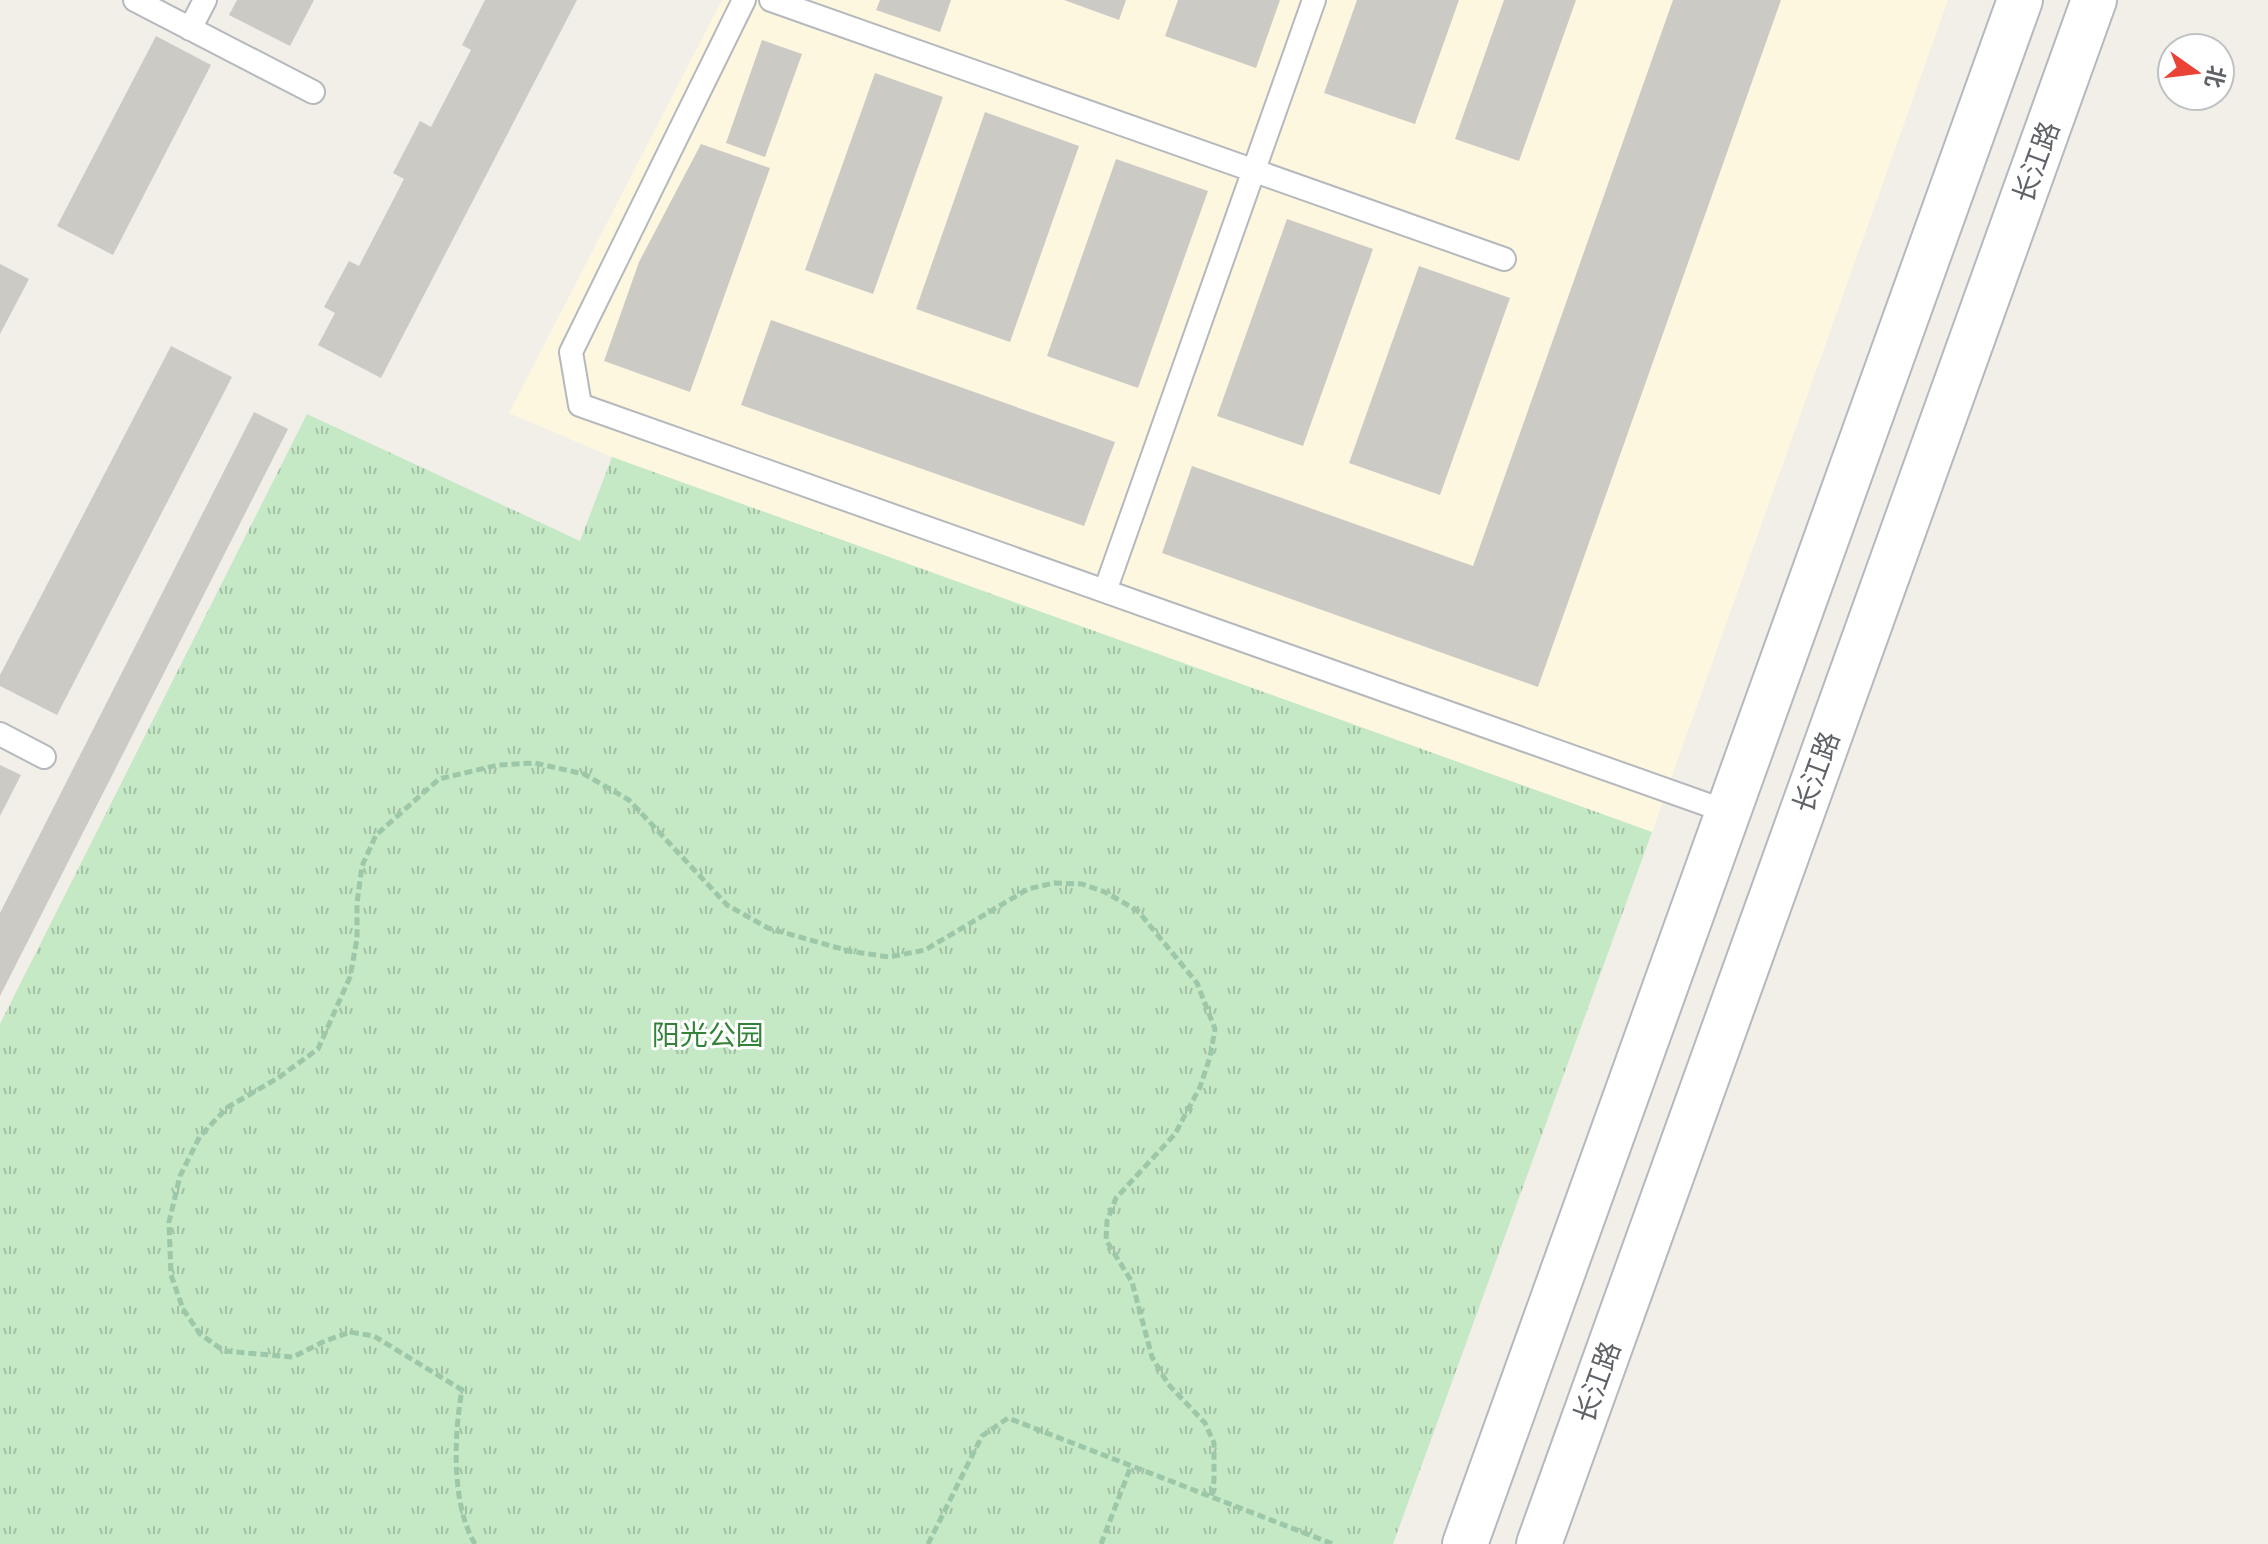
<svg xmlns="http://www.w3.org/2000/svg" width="2268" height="1544" font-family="Commissioner,'Noto Sans SC',sans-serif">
<defs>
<pattern id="park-tufts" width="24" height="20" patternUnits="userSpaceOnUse" patternTransform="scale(2)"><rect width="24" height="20" fill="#c5e8c5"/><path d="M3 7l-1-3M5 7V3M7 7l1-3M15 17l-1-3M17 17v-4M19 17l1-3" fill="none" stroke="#a3c0a4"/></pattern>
</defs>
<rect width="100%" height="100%" fill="#f1efe8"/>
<path fill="#fef7e0" d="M722 0H1948L1652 832 612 457 509 413Z"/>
<path fill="url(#park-tufts)" d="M307 414 580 541 612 457 1652 832 1393 1544H0V1024Z"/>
<path fill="#cccac5" d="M237 0H314L290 46 229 15Z
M485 0H577L381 378 318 345 335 313 324 307 349 261 359 266 404 179 393 173 420 121 431 127 471 50 462 45Z
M880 0H951L940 32 876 10Z
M1064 0H1126L1119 20Z
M1178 0H1280L1256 68 1165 36Z
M1357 0H1459L1415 124 1324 93Z
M1504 0H1576L1519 161 1455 139Z
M1673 0H1781L1538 687 1162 553 1192 466 1473 566Z
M156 36 211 65 113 255 57 226Z
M762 40 802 54 765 157 726 143Z
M875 73 943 97 873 294 805 270Z
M985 112 1079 146 1010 342 916 309Z
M701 144 770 168 690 392 604 361 639 262Z
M1116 159 1208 191 1138 388 1047 356Z
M1287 219 1373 249 1303 446 1217 416Z
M0 264 29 279 0 334Z
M1419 266 1510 298 1440 495 1349 463Z
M771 320 1115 442 1084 526 741 405Z
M171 346 232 377 57 715 0 686V675Z
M254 412 288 429 0 996V913Z
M0 765 21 775 0 816Z"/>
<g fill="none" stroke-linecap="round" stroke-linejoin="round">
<defs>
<path id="service" d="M135 0 313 92
M744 0 571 352 580 405 1728 812
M771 0 1504 259
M190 29 205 0
M1105 591 1314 0
M0 734 44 757"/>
<path id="tertiary" d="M1465 1544 2020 0
M1539 1544 2094 0"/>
</defs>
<use href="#service" stroke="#b5b8bc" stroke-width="26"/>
<use href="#tertiary" stroke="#b5b8bc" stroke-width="48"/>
<path stroke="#9cc7a9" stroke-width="5" stroke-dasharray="8 4" stroke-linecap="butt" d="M475 1544C451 1504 454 1434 462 1390L374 1336 350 1332 325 1341 293 1357 224 1351 200 1334 183 1309 171 1275 169 1222 180 1176 200 1136 228 1107 278 1078 318 1049 350 977 357 939V903L362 866 376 835 439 779 498 765 535 763 584 774 629 800 727 905 768 928 849 951 889 957 925 950 1028 889 1054 883 1082 884 1105 892 1138 911 1197 983 1215 1029 1210 1057 1200 1087 1175 1134 1116 1198 1107 1221 1106 1240 1132 1282 1152 1357 1168 1384 1205 1423 1214 1443V1480L1211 1497
M928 1544 982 1436 1008 1418 1333 1544
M1101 1544 1131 1466"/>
<use href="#service" stroke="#fff" stroke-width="22"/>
<use href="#tertiary" stroke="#fff" stroke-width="44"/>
</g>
<g text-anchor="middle" stroke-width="6" stroke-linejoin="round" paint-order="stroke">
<g font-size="28" fill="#5f6368" stroke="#fff">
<text transform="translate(2036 162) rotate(-70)" y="10">长江路</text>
<text transform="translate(1816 772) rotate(-70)" y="10">长江路</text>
<text transform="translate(1597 1382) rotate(-70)" y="10">长江路</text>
</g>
<g font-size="28" fill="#348238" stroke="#fff">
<text x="708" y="1045">阳光公园</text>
</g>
</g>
<g transform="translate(2196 72) rotate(104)"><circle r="38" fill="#ffffff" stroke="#bfc1c3" stroke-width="2"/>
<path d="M0-6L14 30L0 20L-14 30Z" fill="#ea4335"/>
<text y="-12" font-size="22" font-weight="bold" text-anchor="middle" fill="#5f6368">北</text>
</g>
</svg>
